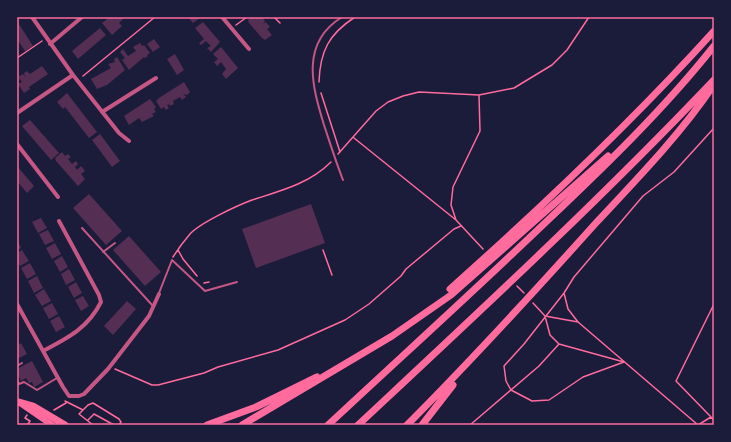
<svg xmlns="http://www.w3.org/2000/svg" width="731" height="442" font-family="'Roboto Condensed',sans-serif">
<rect width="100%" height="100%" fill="#1b1b3a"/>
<path fill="#542f53" d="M110 17H125L119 23 122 26 112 35 102 23Z
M188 17H201L193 23Z
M251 17H262L265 21 263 24 266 22 270 27 267 29 272 35 265 40 262 38 249 23 248 20Z
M17 21 33 46 25 51 17 39Z
M203 22 220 42 211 52 207 48 211 46 206 41 201 45 199 43 204 39 195 28Z
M100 28 106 35 78 59 72 51Z
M154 39 160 47 153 52 147 44Z
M140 43 142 46 144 45 150 53 147 55 148 56 145 58 144 57 129 70 122 60 125 58 120 52 123 49 128 56 136 51 133 47Z
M221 47 238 68 226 79 222 74 226 69 221 62 217 66 214 62 218 59 213 54Z
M175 54 184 70 177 75 167 59Z
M117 57 125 70 107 85 97 89 91 79 111 68 108 64 115 62 114 59Z
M42 66 48 74 29 87 30 89 24 93 18 84 22 82 18 77 23 74 25 77 24 73 27 71 30 74Z
M184 82 190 92 187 95 183 94 186 97 182 100 180 97 173 101 174 104 170 106 169 104 167 105 169 108 166 110 164 107 161 109 156 101 159 98Z
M67 93 97 132 89 138 65 107 63 109 57 102Z
M150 99 156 107 154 109 156 112 152 114 154 116 142 122 139 118 129 125 124 116Z
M30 120 59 153 51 160 22 126Z
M100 134 120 161 112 167 92 140Z
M62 152 65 156 68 154 71 157 68 159 72 164 76 161 78 164 75 167 77 170 81 166 85 171 81 174 85 179 78 186 56 161 55 158Z
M17 166 34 186 27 193 17 181Z
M89 194 122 231 106 245 73 208Z
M311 204 325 243 256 268 242 229Z
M41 218 47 228 38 233 32 222Z
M48 230 54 241 45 245 39 234Z
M129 236 161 272 145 286 113 250Z
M17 240 21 248 17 250Z
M55 243 61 254 52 259 46 248Z
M22 250 29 261 20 266 17 262V253Z
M62 256 68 267 60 272 54 261Z
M30 263 36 274 27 279 21 268Z
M69 269 75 280 66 285 61 274Z
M37 276 43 288 34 293 28 281Z
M76 282 82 293 74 298 68 287Z
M44 289 51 301 42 306 35 295Z
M83 296 89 306 81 311 75 300Z
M127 301 136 309 113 335 104 326Z
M52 303 58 314 49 319 43 308Z
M59 316 65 327 56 332 50 321Z
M21 343 27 354 19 358 17 354V346Z
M32 361 43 382 34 387 32 382 29 383 26 378 21 381 17 373V369Z"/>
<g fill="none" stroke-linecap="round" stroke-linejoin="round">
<path stroke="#ff6b9d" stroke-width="1.5" d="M274 17 280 23
M236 25 247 17
M17 58 42 41
M83 76 155 17
M319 82C320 51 329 34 355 17
M321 93 340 152
M479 95 480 131 453 187 451 205 456 220 483 249
M354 138 456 220
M338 154 376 111 388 102 403 96 419 92 479 95 514 88 552 65 567 50 589 17
M178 250 183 259 197 276
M323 250 332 275
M173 257C178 249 184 241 190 234 200 223 236 206 252 200 280 191 309 184 331 162
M204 283 209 282
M517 286 524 293
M564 293 568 309 578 322 698 425
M533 303 545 316 550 335 559 344 624 362
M545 316 578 322
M624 362 583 377 549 400 532 401 511 390 506 381 504 366 524 344 564 293 574 277 643 196 674 172 714 128
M115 369 152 385H158L204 373 218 367 278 350 345 320 369 304 401 276 406 269 454 229 461 226
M65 401 83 410
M54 410 66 403
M27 415 25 418 30 421 28 424
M711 417 676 381 714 304
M88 420 94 414 114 425
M93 425 79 414 88 405 93 403 119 419 121 422 119 425
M470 425 539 366 559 344
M698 425 711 417 714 420"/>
<path stroke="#c65784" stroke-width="2" d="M342 17C300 43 312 86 324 125 330 143 336 162 343 180
M82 228 153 306
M103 252 115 243
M159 293 172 260 205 291 237 282
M17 366 22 363
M17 380 19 384 24 382 37 390 57 378"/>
<path stroke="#c65784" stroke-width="4" d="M32 17 73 75 119 133 129 141
M222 17 249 49
M50 44 82 17
M102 112 156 78
M17 113 73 75
M17 144 58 197
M17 304 63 387 69 396H79L84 394 108 369 149 316 159 294
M43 351C68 338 88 328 101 302L99 295 59 221"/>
<path stroke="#ff6b9d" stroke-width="6" d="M20 403 52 425"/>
<path stroke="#ff6b9d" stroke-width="7" d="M450 289C542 207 631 123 714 31
M19 402 33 406 65 425
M207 425 256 407 317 377
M242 425 392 336 451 295 608 156
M328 425C401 357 475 290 547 221 605 166 664 109 714 46
M358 425C479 312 600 200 714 80
M407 425C472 360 534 292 595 224 636 180 679 136 713 86
M422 425 453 385"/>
</g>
<rect width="731" height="442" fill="none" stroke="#1b1b3a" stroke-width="36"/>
<rect x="18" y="18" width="695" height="406" fill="none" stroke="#ff6b9d" stroke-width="1.5"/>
</svg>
